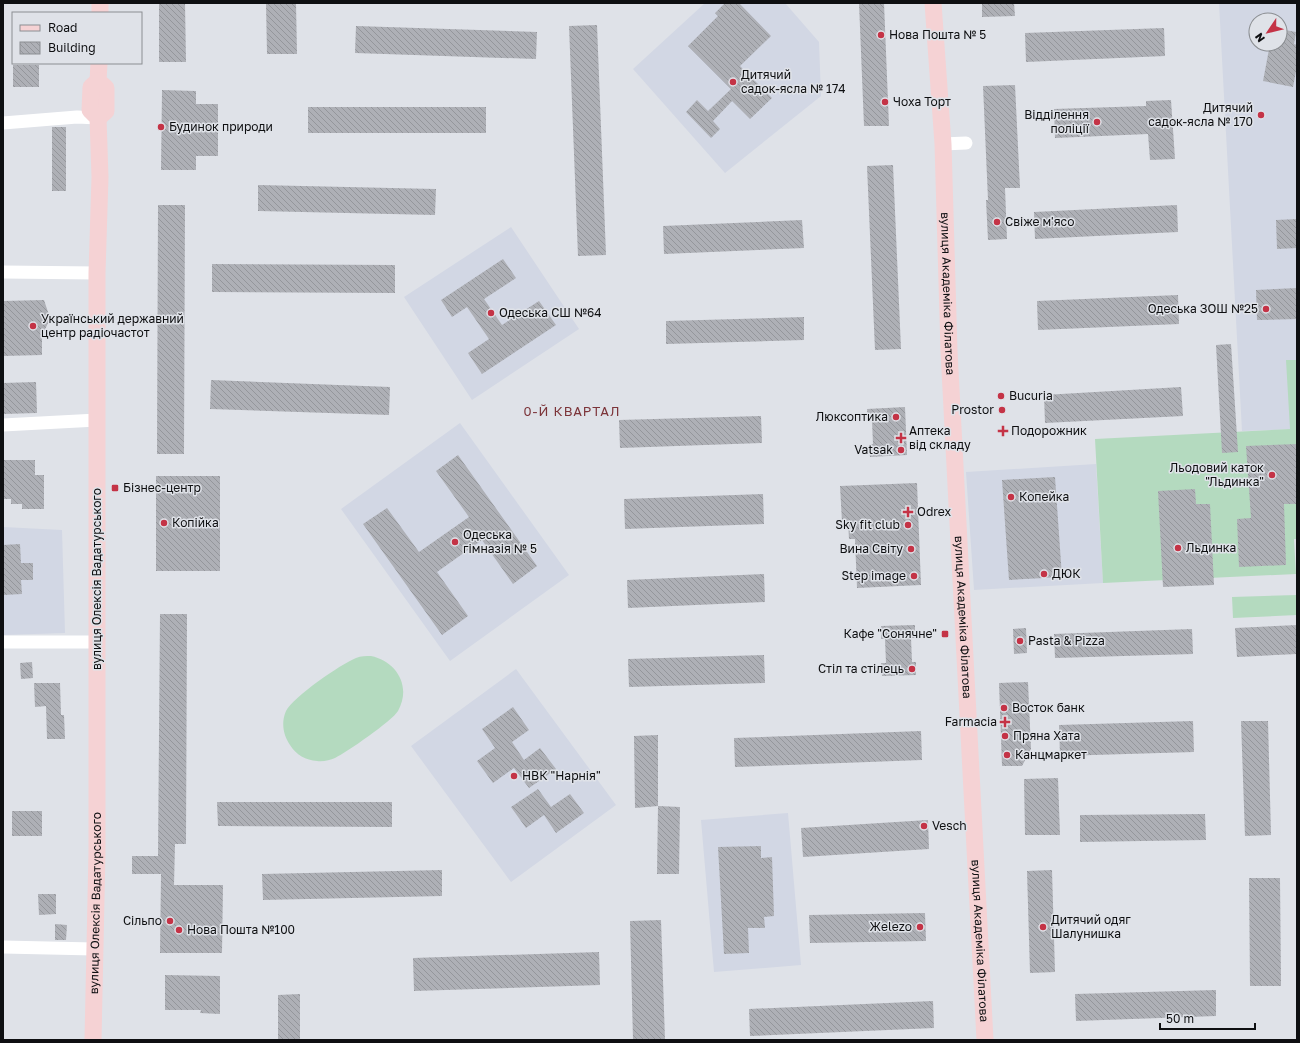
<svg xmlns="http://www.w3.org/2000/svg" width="1300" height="1043" font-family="'Golos Text',sans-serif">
<defs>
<pattern id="building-back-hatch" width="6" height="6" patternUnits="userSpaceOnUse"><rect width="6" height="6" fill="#aeb0b6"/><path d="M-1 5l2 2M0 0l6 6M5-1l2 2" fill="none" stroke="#94969b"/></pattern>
</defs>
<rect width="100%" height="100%" fill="#dfe2e8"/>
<path fill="#d2d7e4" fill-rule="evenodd" d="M705 3H785L819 42 821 96 725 173 633 69Z
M1219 3H1297V429L1242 431ZM1256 20H1280V44H1256Z
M511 227 579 329 472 400 404 297Z
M460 423 569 575 450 661 341 509Z
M1096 464 1103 583 974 590 966 472Z
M3 527 62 530 65 633 3 635Z
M516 669 616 805 511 882 411 746Z
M788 813 801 965 714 972 701 820Z"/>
<path fill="#b4dabf" d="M1286 360H1297V539H1294L1296 574 1103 583 1095 439 1290 429Z
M1297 595V615L1233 618 1232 597Z
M371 656C396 661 412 686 398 711 392 721 347 752 335 758 330 760 323 762 317 761 306 760 296 755 290 745 283 735 281 722 286 711 293 697 341 664 356 658 361 656 366 656 371 656Z"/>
<path fill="url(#building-back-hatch)" d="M159 3H185L186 62H159Z
M266 3H296L297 54H267Z
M725 3H739L771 36 740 66 772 98 750 119 732 101 713 121 720 129 711 138 686 112 697 100 708 111 731 89 688 46 718 16 715 13Z
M859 3H884L889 126H864Z
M982 3H1014L1015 16 982 17Z
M597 25 606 255 578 256 569 26Z
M356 26 537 32 536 59 355 53Z
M1164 28 1165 56 1026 62 1025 33Z
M1280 29 1296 32 1294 44 1297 45V66L1293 87 1263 81 1270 44H1280Z
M13 65H39V87H13Z
M1015 85 1020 188H1005L1007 239 988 240 986 200H988L983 86Z
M162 90 196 91V104H218V156H196V170H161Z
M1171 100 1175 159 1150 160 1148 134 1055 138 1054 109 1146 106V101Z
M308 107H486V133H308Z
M52 127H66V191H52Z
M893 165 901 349 875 350 867 166Z
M258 185 436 189 435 215 258 211Z
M158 205H185L184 454H157Z
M1177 205 1178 232 1035 239 1034 212Z
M1297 219V248L1277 249 1276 220Z
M802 220 804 248 664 254 663 226Z
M503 259 516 278 484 299 502 325 539 301 556 325 482 374 468 353 489 339 467 307 452 317 441 300Z
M212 264 395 265V293L212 292Z
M1297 288V319L1257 320 1256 290Z
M1178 295 1179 324 1038 330 1037 301Z
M44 300 49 315 48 323 42 336V355L3 356V301Z
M804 317V340L666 344V321Z
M1231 344 1238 452 1222 453 1216 345Z
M211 380 390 387 389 415 210 409Z
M36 382 37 413 3 414V383Z
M1181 387 1183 416 1045 423 1044 395Z
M905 407 907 455 870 457 869 444H873L872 421H868L867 409Z
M761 416 762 443 620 448 619 420Z
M1297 444V504H1284L1286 565 1239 567 1237 519 1251 518 1246 446Z
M458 455 537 566 513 584 482 540 437 572 468 616 442 635 363 524 387 508 419 552 469 517 436 471Z
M3 460H35V475H44V509H22V504H11V499H3Z
M156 476H220V571H156Z
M1055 477 1062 577 1009 580 1002 480Z
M917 483 921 585 857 588 855 539H849L848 522H842L840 486Z
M1195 489 1196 504H1210L1214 585 1163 587 1158 491Z
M763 494 764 524 625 529 624 499Z
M20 544 21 563H33V580H21L22 594 3 595V545Z
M764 574 765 602 628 608 627 580Z
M160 614H187L186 844H175L174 885H223L222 953H160L161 874H132V856H158Z
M915 625V638H911L912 662H916V675L882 676 881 663H886L885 639H881V626Z
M1297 625V654L1237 657 1235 628Z
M1026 628 1027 653 1014 654 1013 629Z
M1192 629 1193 654 1055 658 1054 634Z
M764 655 765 683 629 687 628 659Z
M32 662 33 678 21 679 20 663Z
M1028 682 1031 749 1022 766H1002L999 683Z
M34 683H60L61 715H64L65 739H47L46 706 35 707Z
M513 707 529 730 512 742 524 760 540 748 556 769 529 788 514 768 493 783 477 761 495 748 482 729Z
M1193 721 1194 752 1060 756 1059 725Z
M1241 721H1268L1271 835 1245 836Z
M921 731 922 760 735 767 734 738Z
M658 735V806L635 808 634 736Z
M1058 778 1060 835H1025L1024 779Z
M538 789 551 807 570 794 584 813 556 833 544 815 526 828 511 807Z
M217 802H392V827L218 826Z
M658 806 680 807 679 874H657Z
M12 811H42V836H12Z
M1205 814 1206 840 1080 842V815Z
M928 820 929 849 803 857 801 828Z
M761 846V858L772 857 774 916 764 917 765 928H748L749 953 724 954 718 847Z
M442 870V896L263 900 262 874Z
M1052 870 1055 972 1030 973 1027 871Z
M1249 878H1280L1281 986H1250Z
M38 894H56V914L39 915Z
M925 913 926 941 810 943 809 915Z
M661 920 665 1040H633L630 921Z
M55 924 67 925 66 940H55Z
M599 952 600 985 414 991 413 958Z
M165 975 220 976V1014L200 1013 201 1010H165Z
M1216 990V1016L1076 1021 1075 994Z
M300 994V1040H278V995Z
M933 1001 934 1028 750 1036 749 1009Z"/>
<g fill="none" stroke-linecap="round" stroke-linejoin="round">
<path stroke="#fff" stroke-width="13" d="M3 123 77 117 98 118
M943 144 966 143
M3 272 97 273
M3 425 97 420
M3 642H97
M3 947 94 949"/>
<g stroke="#f5d2d4" stroke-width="17">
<path id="s1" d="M933 3 943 144 949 351 985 1040"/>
<path d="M100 13V3"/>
<path d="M98 118 106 111V88L98 81 99 63"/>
<path id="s2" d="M93 1040 97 852V273L100 177 98 118 90 110 91 87 98 81"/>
</g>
</g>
<g fill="#c43346" stroke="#dfe2e8" stroke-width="1.5">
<circle cx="881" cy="35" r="4"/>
<circle cx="733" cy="82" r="4"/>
<circle cx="885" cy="102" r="4"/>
<circle cx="1261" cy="115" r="4"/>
<circle cx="1097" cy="122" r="4"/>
<circle cx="161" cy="127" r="4"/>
<circle cx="997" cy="222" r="4"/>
<circle cx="1266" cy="309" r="4"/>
<circle cx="491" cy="313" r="4"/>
<circle cx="33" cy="326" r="4"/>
<circle cx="1001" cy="396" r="4"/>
<circle cx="1002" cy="410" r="4"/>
<circle cx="896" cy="417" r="4"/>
<path d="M1001 425h4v4h4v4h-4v4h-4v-4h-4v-4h4z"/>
<path d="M899 432h4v4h4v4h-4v4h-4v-4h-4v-4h4z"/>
<circle cx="901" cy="450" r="4"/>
<circle cx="1272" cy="475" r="4"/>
<rect x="111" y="484" width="8" height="8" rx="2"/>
<circle cx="1011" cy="497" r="4"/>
<path d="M906 506h4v4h4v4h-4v4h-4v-4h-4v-4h4z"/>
<circle cx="164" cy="523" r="4"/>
<circle cx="908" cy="525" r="4"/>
<circle cx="455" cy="542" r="4"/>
<circle cx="1178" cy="548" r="4"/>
<circle cx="911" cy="549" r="4"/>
<circle cx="1044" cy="574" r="4"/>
<circle cx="914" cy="576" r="4"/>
<rect x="941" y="630" width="8" height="8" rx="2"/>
<circle cx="1020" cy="641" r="4"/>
<circle cx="912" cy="669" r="4"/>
<circle cx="1004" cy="708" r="4"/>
<path d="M1003 716h4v4h4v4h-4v4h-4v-4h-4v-4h4z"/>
<circle cx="1005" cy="736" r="4"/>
<circle cx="1007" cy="755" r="4"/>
<circle cx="514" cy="776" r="4"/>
<circle cx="924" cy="826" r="4"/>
<circle cx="170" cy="921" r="4"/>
<circle cx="920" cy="927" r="4"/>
<circle cx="1043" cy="927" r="4"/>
<circle cx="179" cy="930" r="4"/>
</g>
<g text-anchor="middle" stroke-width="3" stroke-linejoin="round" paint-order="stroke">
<g font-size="12" fill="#0e0f11" stroke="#dfe2e8" text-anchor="start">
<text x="889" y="39">Нова Пошта № 5</text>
<text x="741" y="79">Дитячий<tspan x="741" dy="14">садок-ясла № 174</tspan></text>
<text x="893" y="106">Чоха Торт</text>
<text x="1253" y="112" text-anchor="end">Дитячий<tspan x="1253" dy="14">садок-ясла № 170</tspan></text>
<text x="1089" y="119" text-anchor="end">Відділення<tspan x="1089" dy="14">поліції</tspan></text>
<text x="169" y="131">Будинок природи</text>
<text x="1005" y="226">Свіже м'ясо</text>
<text x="1258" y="313" text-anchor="end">Одеська ЗОШ №25</text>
<text x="499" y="317">Одеська СШ №64</text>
<text x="41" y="323">Український державний<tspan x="41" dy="14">центр радіочастот</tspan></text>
<text x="1009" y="400">Bucuria</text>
<text x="994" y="414" text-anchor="end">Prostor</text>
<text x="888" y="421" text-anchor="end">Люксоптика</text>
<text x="909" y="435">Аптека<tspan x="909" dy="14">від складу</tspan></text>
<text x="1011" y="435">Подорожник</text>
<text x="893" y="454" text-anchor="end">Vatsak</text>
<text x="1264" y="472" text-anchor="end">Льодовий каток<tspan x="1264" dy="14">"Льдинка"</tspan></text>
<text x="123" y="492">Бізнес-центр</text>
<text x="1019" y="501">Копейка</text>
<text x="917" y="516">Odrex</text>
<text x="172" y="527">Копійка</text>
<text x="900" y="529" text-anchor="end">Sky fit club</text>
<text x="463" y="539">Одеська<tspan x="463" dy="14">гімназія № 5</tspan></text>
<text x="1186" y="552">Льдинка</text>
<text x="903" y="553" text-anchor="end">Вина Світу</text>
<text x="1052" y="578">ДЮК</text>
<text x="906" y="580" text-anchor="end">Step image</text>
<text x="937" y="638" text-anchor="end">Кафе "Сонячне"</text>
<text x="1028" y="645">Pasta &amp; Pizza</text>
<text x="904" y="673" text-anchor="end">Стіл та стілець</text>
<text x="1012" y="712">Восток банк</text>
<text x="997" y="726" text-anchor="end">Farmacia</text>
<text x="1013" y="740">Пряна Хата</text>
<text x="1015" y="759">Канцмаркет</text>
<text x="522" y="780">НВК "Нарнія"</text>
<text x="932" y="830">Vesch</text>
<text x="1051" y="924">Дитячий одяг<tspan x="1051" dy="14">Шалунишка</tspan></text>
<text x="162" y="925" text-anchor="end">Сільпо</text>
<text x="912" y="931" text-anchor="end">Жelezo</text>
<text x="187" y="934">Нова Пошта №100</text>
</g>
<g font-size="12" fill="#0e0f11" stroke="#dfe2e8">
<text dy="4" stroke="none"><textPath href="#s1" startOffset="291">вулиця Академіка Філатова</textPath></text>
<text transform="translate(97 579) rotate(-90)" y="4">вулиця Олексія Вадатурського</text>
<text dy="4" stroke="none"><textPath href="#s1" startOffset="615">вулиця Академіка Філатова</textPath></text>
<text dy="4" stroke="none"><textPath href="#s2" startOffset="137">вулиця Олексія Вадатурського</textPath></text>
<text dy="4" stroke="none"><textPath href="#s1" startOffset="939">вулиця Академіка Філатова</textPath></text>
</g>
<g font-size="13" letter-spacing="1" fill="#7c3439" stroke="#dfe2e8">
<text x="572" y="416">0-Й КВАРТАЛ</text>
</g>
</g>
<rect width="1300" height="1043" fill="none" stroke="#0e0f11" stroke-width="8"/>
<rect x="12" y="12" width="130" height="52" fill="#dfe2e8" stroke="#8b8e92"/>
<rect x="20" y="25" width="20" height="6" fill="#f5d2d4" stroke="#8b8e92"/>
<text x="48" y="32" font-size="12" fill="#0e0f11">Road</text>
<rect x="20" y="42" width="20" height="12" fill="url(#building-back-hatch)" stroke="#8b8e92"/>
<text x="48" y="52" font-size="12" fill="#0e0f11">Building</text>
<g transform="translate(1268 32) rotate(235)"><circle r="19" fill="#dfe2e8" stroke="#8b8e92"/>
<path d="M0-3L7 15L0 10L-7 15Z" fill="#c43346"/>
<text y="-6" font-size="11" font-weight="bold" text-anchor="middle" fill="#0e0f11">N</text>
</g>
<path d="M1160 1023v6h95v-6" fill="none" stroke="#0e0f11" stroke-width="2"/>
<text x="1166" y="1023" font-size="12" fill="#0e0f11" stroke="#dfe2e8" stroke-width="3" paint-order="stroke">50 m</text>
</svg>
